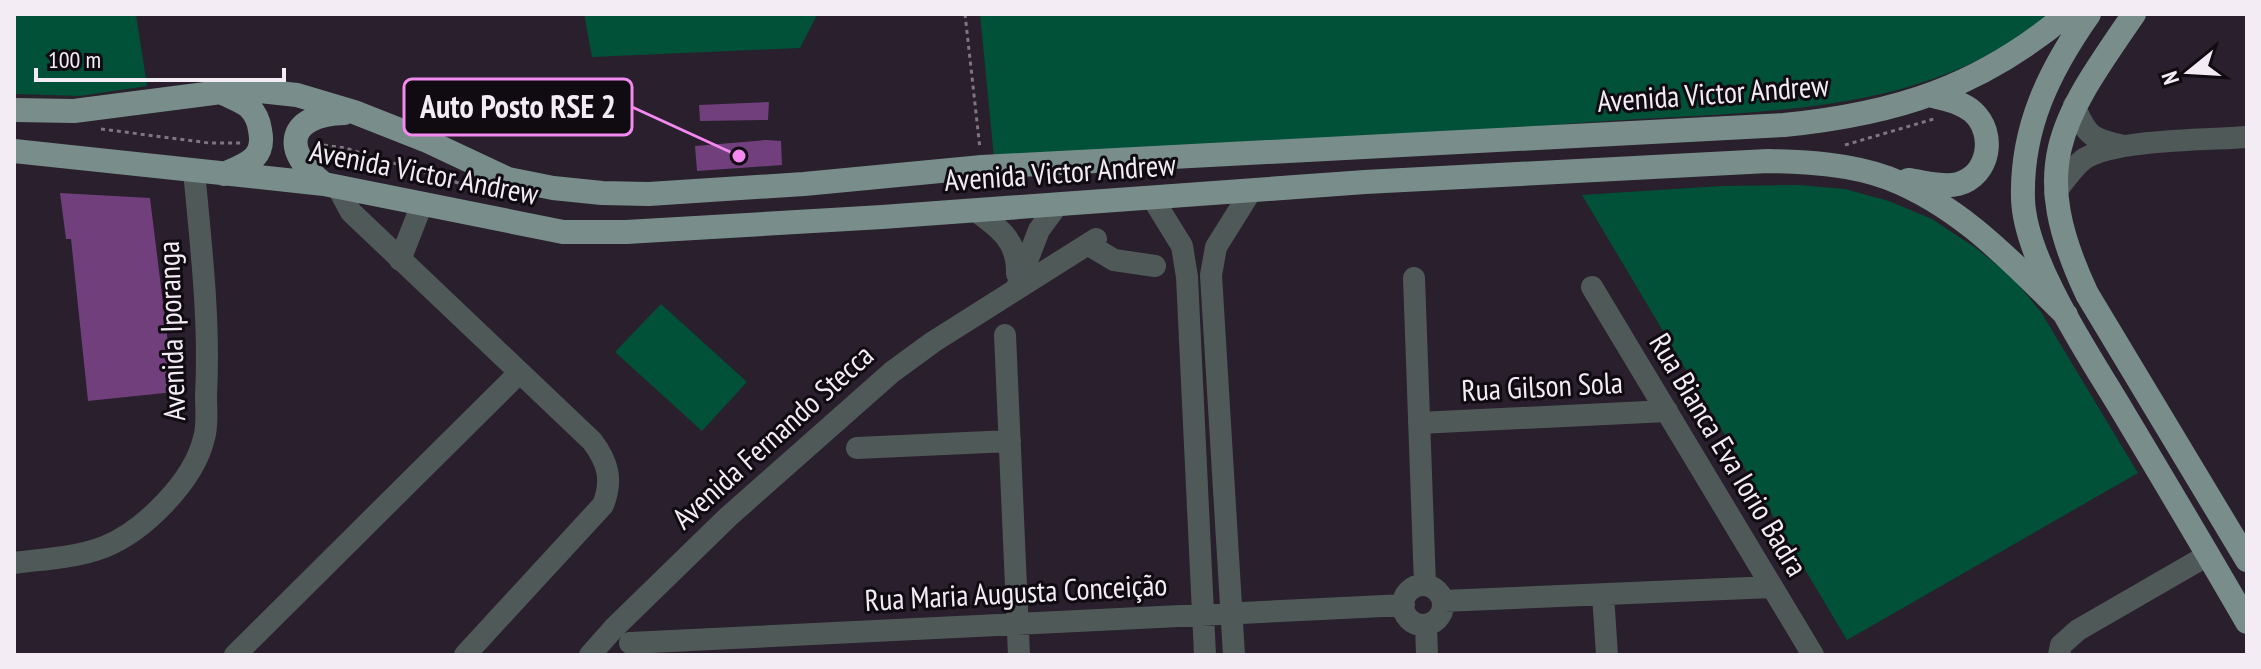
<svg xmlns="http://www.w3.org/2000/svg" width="2261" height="669" font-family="'PT Sans Narrow',sans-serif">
<rect width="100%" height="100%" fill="#291f2d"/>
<path fill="#005137" d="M14 14H136L147 86 80 96 14 94Z
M584 14H832L817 15 800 48 592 57Z
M980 14H2049C2002 53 1953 75 1894 91 1800 115 1689 115 1593 122 1393 137 1193 147 994 158Z
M1799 185 1845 189 1889 201 1932 219 1976 248 2012 277 2041 312 2138 473 1847 640 1582 195 1720 186Z
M661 304 747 382 702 431 615 352Z"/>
<path fill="#713f7c" d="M769 102 768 120 700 121 699 105Z
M766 140 781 141 782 165 697 171 695 146Z
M60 193 150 198 174 392 88 401 71 239H66Z"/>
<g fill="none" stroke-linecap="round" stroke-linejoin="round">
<path stroke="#7f7682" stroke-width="3" stroke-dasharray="4 4" stroke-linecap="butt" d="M965 14 980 149
M101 129 209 143H241
M316 144 345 148 478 189
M1845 145 1937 118"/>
<path stroke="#4f5957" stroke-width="22" d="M2074 105C2087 136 2091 139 2124 146
M337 186 351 212 592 441C608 462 613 480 603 505L465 655
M2055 192C2064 182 2073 167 2084 159 2114 139 2209 140 2247 137
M1153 199 1182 246 1187 277 1205 655
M976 211C1001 229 1018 242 1017 274
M1089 245 1114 260 1155 266
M400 260 422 204
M1414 278 1425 585
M1017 287 1039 230 1058 204
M1592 287 1813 655
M1005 335 1019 655
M1419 423 1667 411
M857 448 1010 441
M14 563C43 559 76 558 104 547 144 531 194 481 204 438 208 426 206 409 206 396 210 321 201 246 194 171
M1403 605a20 20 0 1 1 40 0a20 20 0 1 1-40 0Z
M1603 595 1607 655
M1443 601 1772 587
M1426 625 1427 655
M630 643 1404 605
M235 655 519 373
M590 655 614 628 728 517 892 372 933 342 1096 239
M1234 655 1211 275 1216 247 1251 191
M2059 655 2061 645 2078 630 2208 555"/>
<path stroke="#798e8b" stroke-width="24" d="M2089 14C2049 71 2021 128 2023 199 2025 262 2091 358 2123 412 2165 482 2206 551 2247 622
M2134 14C2060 121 2027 166 2087 294L2247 560
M221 92C230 97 242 101 249 107 256 114 259 122 260 130 266 159 246 164 224 174
M14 110 74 111 221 92 260 91 297 95 354 112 425 140 508 179 553 188 602 193 649 194 804 184 982 167 1784 125C1896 114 1980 87 2067 14
M14 151 324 184 563 232H626L882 217 1365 182 1768 161C1808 162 1850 164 1888 178 1961 206 2012 262 2066 315
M1908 180C1924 182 1943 188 1958 184 1990 175 1996 133 1973 112 1962 102 1947 100 1933 96
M324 184C281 151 286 115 344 113"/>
</g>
<g text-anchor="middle" stroke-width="6" stroke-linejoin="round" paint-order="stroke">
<g font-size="30" fill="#f3ecf5" stroke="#0f0b11">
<text transform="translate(1713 94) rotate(-4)" y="10">Avenida Victor Andrew</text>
<text transform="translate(424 173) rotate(11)" y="10">Avenida Victor Andrew</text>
<text transform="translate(1060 173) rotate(-4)" y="10">Avenida Victor Andrew</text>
<text transform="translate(172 331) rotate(-92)" y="10">Avenida Iporanga</text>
<text transform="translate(1542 387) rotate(-3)" y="10">Rua Gilson Sola</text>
<text transform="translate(773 437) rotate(-42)" y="10">Avenida Fernando Stecca</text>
<text transform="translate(1728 455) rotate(59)" y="10">Rua Bianca Eva Iorio Badra</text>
<text transform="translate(1016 593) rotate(-3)" y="10">Rua Maria Augusta Conceição</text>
</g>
</g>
<path fill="none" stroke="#f489f0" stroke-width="3" d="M739 156L632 107"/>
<circle fill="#f489f0" stroke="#0f0b11" stroke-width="3" cx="739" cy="156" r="8"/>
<rect fill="#0f0b11" stroke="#f489f0" stroke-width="3" x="404" y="79" width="228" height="56" rx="8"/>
<g font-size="32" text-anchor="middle" font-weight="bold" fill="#f3ecf5">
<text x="518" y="118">Auto Posto RSE 2</text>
</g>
<rect width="2261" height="669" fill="none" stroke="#f3ecf5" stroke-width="32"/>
<g transform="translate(2189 72) rotate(252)" stroke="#0f0b11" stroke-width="6" paint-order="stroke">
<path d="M0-6L14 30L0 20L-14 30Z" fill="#f3ecf5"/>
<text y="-12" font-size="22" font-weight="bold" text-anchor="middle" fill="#f3ecf5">N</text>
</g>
<path d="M36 68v12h248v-12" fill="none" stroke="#f3ecf5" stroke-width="4"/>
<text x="48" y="68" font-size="24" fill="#f3ecf5" stroke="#0f0b11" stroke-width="6" paint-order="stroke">100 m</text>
</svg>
